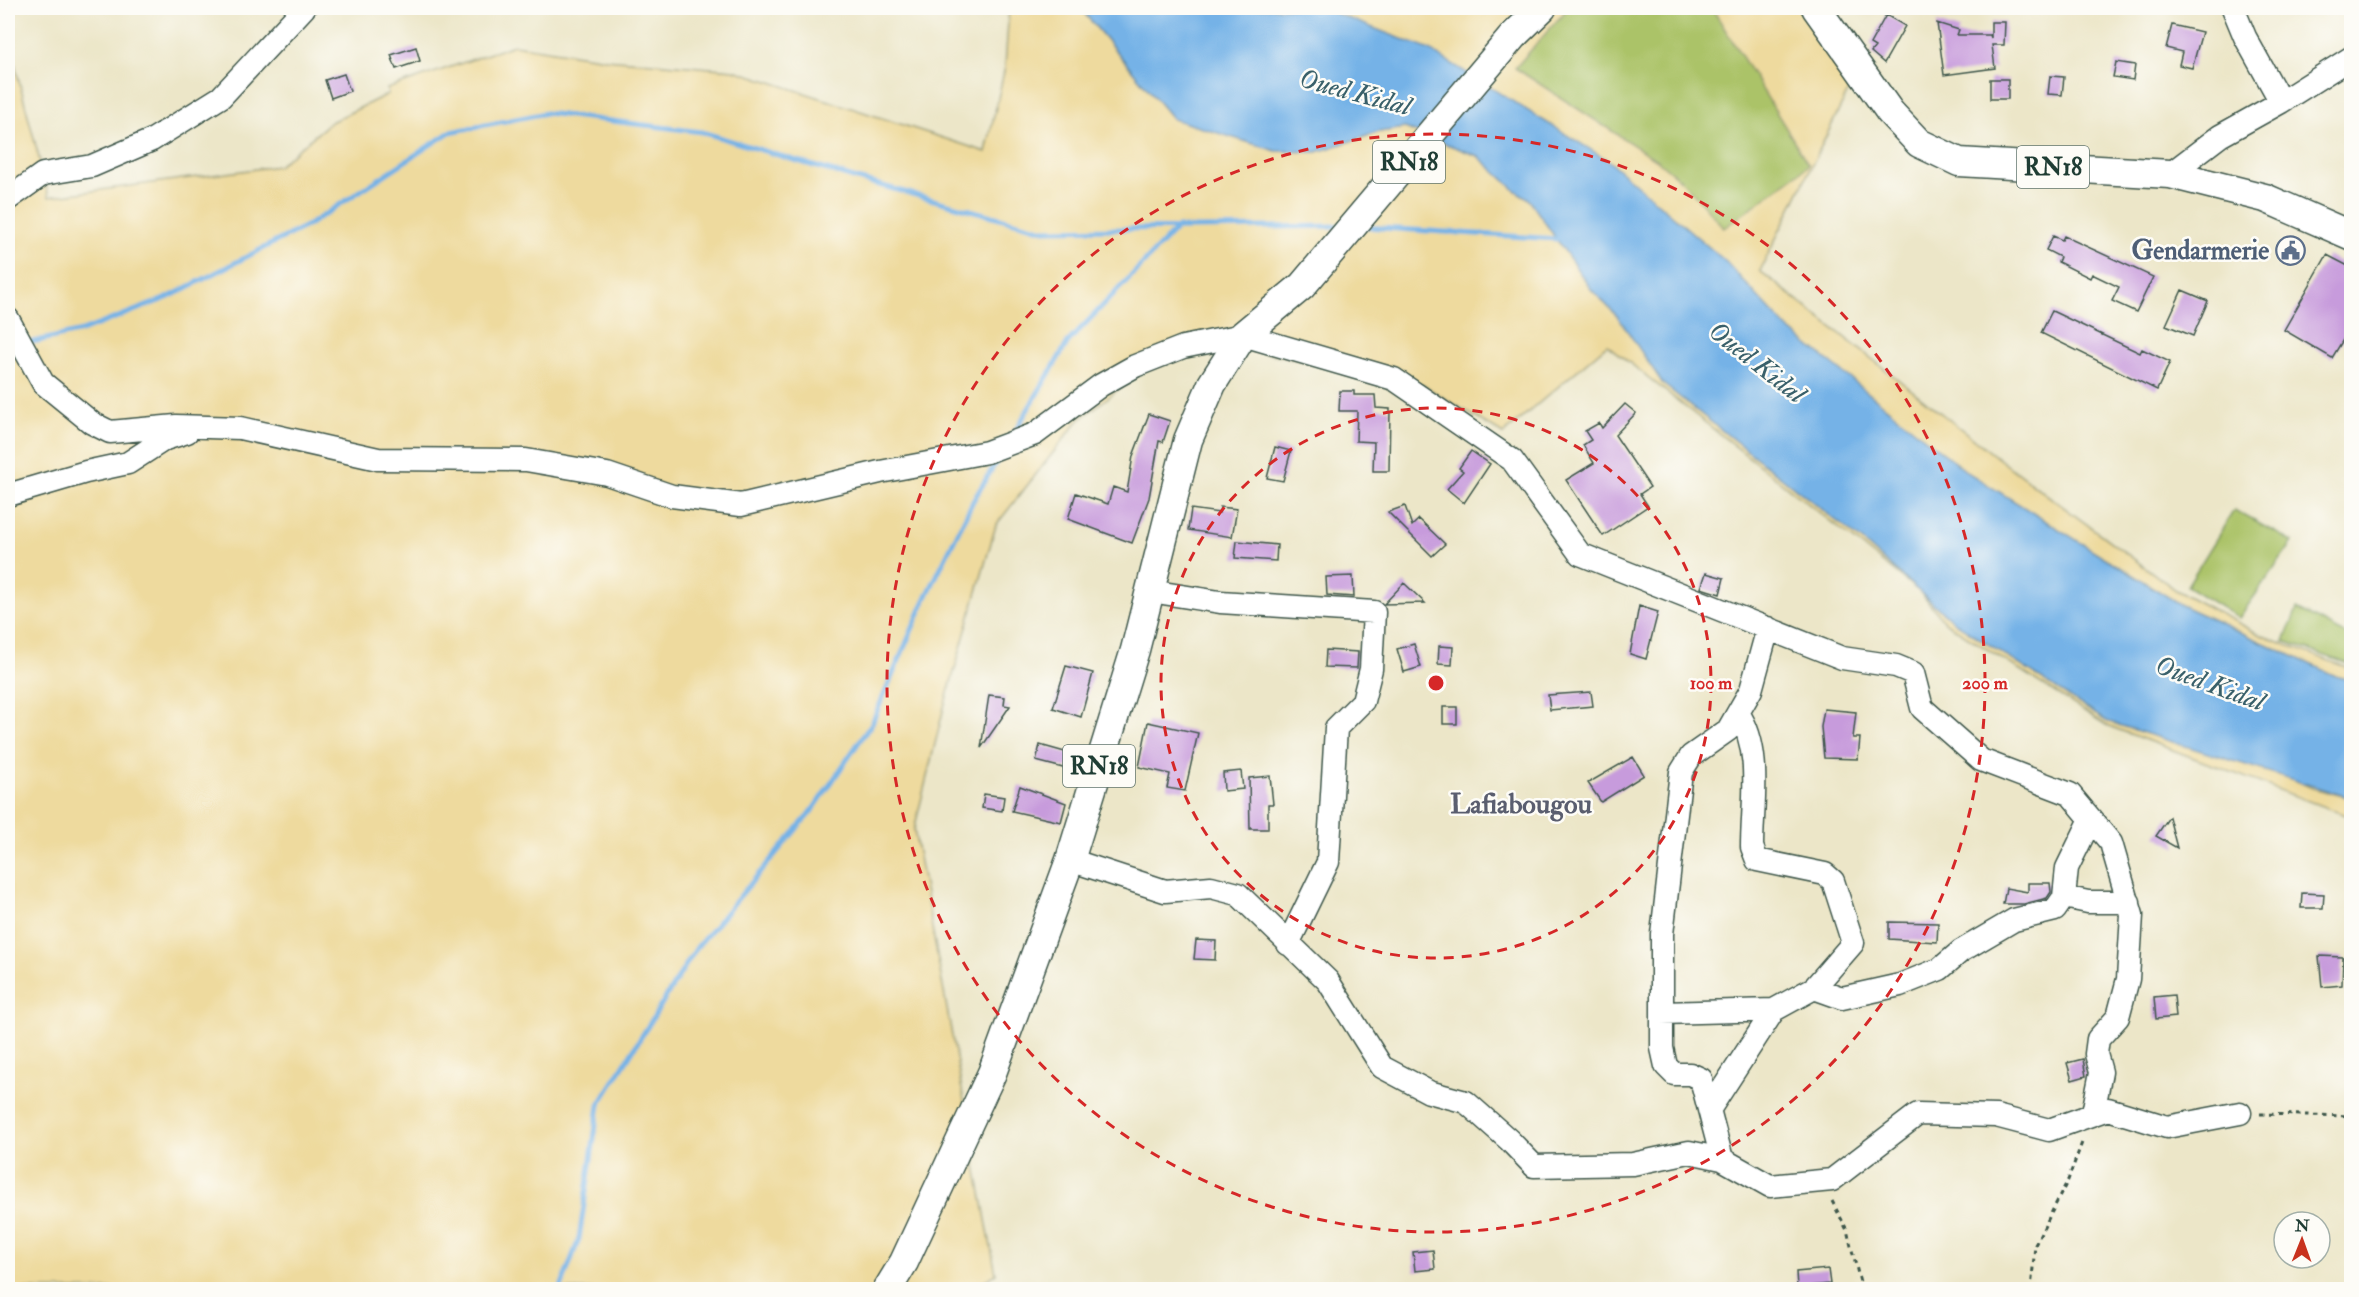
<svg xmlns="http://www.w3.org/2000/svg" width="2359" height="1297" font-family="'IM FELL Double Pica',serif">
<rect width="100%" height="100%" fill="#fdfcf7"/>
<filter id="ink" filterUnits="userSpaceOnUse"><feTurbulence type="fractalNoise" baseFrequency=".0167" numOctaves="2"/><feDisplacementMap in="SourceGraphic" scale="12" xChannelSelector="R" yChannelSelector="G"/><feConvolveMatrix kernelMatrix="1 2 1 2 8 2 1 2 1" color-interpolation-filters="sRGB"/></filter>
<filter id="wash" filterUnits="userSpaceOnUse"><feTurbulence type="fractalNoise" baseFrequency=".008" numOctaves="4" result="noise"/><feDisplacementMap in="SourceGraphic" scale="24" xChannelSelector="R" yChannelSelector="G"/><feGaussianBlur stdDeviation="1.35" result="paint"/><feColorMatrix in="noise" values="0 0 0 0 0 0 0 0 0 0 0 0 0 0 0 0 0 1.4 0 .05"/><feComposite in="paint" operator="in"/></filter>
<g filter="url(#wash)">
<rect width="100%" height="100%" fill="#ece6c8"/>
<path fill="#abc368" stroke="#65804e" stroke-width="1.5" d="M1568 8H1712L1809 165 1724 229 1682 181 1658 161 1515 68Z
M2234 510 2293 542 2239 618 2187 586Z
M2297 609 2351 637V665L2284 641Z"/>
<path fill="#eeda9e" stroke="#868c69" stroke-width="1.5" d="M1009 8H1080L1173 119 1317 152 1379 132 1405 128 1478 156 1516 191 1528 198 1591 289 1618 317 1954 622 2312 788 2351 798V817L2106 725 1946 623 1920 592 1607 345 1503 434 1423 385 1257 351 1170 349 1078 421 996 525 944 707 914 830 996 1274 968 1290 8 1289V38L49 197 278 166 331 122 388 94 387 89 514 45 606 59 734 70 986 152 1005 67Z
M1322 8H1568L1515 68 1658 161 1682 181 1724 228 1809 165 1712 8H1829L1863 61 1760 271 2012 469 2176 590 2263 636 2351 669V680L2338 677 2181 605 1967 472 1786 327 1725 261 1609 161Z"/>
<path fill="#75b2e7" stroke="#4a788e" stroke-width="1.5" d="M1080 8H1322L1430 50 1609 161 1725 261 1786 327 1967 472 2181 605 2338 677 2351 680V798L2106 721 1954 622 1862 541 1663 384 1618 317 1591 289 1528 198 1516 191 1478 156 1405 128 1379 132 1317 152 1276 151 1173 119Z"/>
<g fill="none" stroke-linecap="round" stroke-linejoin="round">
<path stroke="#75b2e7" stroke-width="5" d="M1365 227 1557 239
M28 343 82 331 167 298 310 224 450 132 546 113 702 132 857 179 1044 230 1340 226
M1014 433 1068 342 1178 227
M560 1290 579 1239 599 1105 697 947 812 811 872 723 923 604 973 501 1001 454"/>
</g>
<g id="blocks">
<path fill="#c79bdc" d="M1886 15 1905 26 1884 63 1871 52 1875 47 1870 44Z
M1991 22H2005L2004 45H1992L1995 68 1944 75 1937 23 1959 30 1957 35H1990L1991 38Z
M2172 25 2202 32 2192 68 2179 65 2182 52 2166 48Z
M416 47 420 61 396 69 391 55Z
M2116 62 2135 65 2133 80 2113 77Z
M344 74 350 91 331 98 325 80Z
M2050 76 2064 77 2062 95 2048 94Z
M1990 79H2008V99H1990Z
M2053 236 2062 240 2064 236 2153 277 2136 312 2112 301 2119 287 2092 274 2090 278 2058 262 2060 257 2046 250Z
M2327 255 2352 268V325L2332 358 2284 330Z
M2182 290 2208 301 2193 336 2166 325Z
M2052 311 2140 353 2142 349 2170 362 2157 390 2041 333Z
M1340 391H1354V395H1375L1376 408 1390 409 1389 471H1373L1374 442 1356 441 1357 411H1339Z
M1625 404 1636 413 1615 435 1650 487 1640 494 1648 506 1603 536 1566 480 1594 463 1583 445 1591 440 1585 431 1599 423 1602 428Z
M1149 414 1170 421 1163 442 1159 441 1149 498 1132 543 1068 519 1076 493 1108 504 1113 487 1127 492 1133 456Z
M1275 447 1291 451 1283 481 1267 478Z
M1471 451 1490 464 1464 503 1447 489 1463 471 1459 468Z
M1405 506 1412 526 1419 519 1445 544 1432 556 1388 512Z
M1220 507 1237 509 1232 537 1188 530 1191 509 1219 513Z
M1237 541 1277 545 1276 561 1235 558Z
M1706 573 1724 578 1720 594 1701 588Z
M1353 576 1354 597 1327 595 1326 577Z
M1404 583 1425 603 1384 604Z
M1639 606 1658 612 1646 659 1630 654Z
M1414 644 1421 667 1404 672 1397 649Z
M1439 646 1453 647 1452 665 1438 664Z
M1326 650 1358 652 1357 668 1325 667Z
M1066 666 1093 673 1081 717 1053 708Z
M1591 692 1593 706 1550 710 1548 695Z
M989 695 1005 697 1004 705 1010 706 981 748Z
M1443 707H1457V724H1443Z
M1824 709 1856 712 1853 738H1860L1858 759 1824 758 1821 727Z
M1148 722 1198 733 1185 791 1167 788 1170 774 1139 767Z
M1040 745 1072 754 1067 769 1036 761Z
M1633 757 1644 775 1601 802 1588 783Z
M1241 771 1243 789 1224 791 1223 773Z
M1270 776 1273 804H1268V829H1250L1249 778Z
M1020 786 1066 803 1061 822 1012 811Z
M984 794 1004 797 1002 811 982 808Z
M2169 817 2177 848 2156 836Z
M2028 883H2050L2051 892 2047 898 2024 904H2003L2006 888 2028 892Z
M2302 893 2324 894 2323 908H2301Z
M1889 922 1938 923 1937 942 1889 939Z
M1196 940 1216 941 1215 960 1194 959Z
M2319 956 2343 957 2342 985 2322 987Z
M2174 995 2176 1017 2156 1019 2154 997Z
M2083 1059 2086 1076 2072 1080 2067 1063Z
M1433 1250 1435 1269 1415 1271 1413 1252Z
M1828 1269 1830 1284 1797 1287 1796 1272Z"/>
</g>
</g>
<g filter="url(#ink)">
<use href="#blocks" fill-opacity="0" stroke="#3e564a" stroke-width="1.5"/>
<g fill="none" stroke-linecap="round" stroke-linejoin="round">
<defs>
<path id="minor" d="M2233 8 2245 37 2281 102
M2170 174 2220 136 2281 102 2352 57
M8 199 43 174 92 166 152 140 221 97 304 8
M8 319 43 383 92 423 110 432 176 426 240 428 378 459 526 460 607 474 672 496 741 505 880 472 987 452 1035 434 1101 385 1135 366 1183 347 1243 335 1394 379 1512 460 1580 554 1842 658 1896 666 1913 673 1922 708 1981 760 2070 794 2111 843 2132 915 2128 979 2118 1017 2098 1039 2096 1054 2101 1072 2093 1113
M8 495 86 472 128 463 165 439 187 432
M1150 591 1220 602 1374 612 1371 669 1363 701 1336 728 1328 862 1288 944
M1070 860 1165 891 1211 887 1238 894 1328 981 1382 1067 1429 1092 1466 1102 1509 1140 1534 1166 1633 1164 1689 1152 1722 1159 1770 1186 1832 1180 1918 1114 1996 1116 2049 1130 2108 1109 2167 1127 2240 1113
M2064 897 2088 902H2129
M1814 988 1842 998 1900 985 1940 969 1961 951 2014 920 2055 910 2064 897 2067 868 2091 819
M1662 1013 1774 1010 1814 988 1853 943 1833 881 1825 874 1757 860 1752 847C1752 804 1763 750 1738 713
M1709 1110 1774 1010
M1722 1159 1701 1079 1690 1074H1674L1666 1066 1662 1048V934L1681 772 1691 756 1728 730 1751 690 1768 628"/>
<path id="major" d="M1816 8 1890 112 1919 143 1959 162 2170 174 2265 198 2352 236
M887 1290 904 1262 992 1073 1070 860 1135 650 1188 440 1212 384 1243 335 1302 286 1513 36 1542 8"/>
</defs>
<use href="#minor" stroke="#3e564a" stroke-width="25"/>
<use href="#major" stroke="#3e564a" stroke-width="31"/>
<path stroke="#3e564a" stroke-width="3" stroke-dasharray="4.5 4.5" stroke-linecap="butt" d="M2260 1114 2352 1116
M1832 1201 1847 1230 1862 1290
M2031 1290 2035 1245 2068 1180 2083 1140"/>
<use href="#minor" stroke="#fff" stroke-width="22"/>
<use href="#major" stroke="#fff" stroke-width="28"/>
</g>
</g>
<g fill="none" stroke="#d62828" stroke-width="3" stroke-dasharray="10 8">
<circle cx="1436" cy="683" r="275"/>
<circle cx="1436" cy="683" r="549"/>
</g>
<defs>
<symbol id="civic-ring" viewBox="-11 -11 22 22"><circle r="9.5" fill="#fdfcf7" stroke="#5c6f8a" stroke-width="1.5"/><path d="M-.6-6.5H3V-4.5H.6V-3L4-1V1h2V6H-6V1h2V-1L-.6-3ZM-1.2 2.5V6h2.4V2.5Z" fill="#5c6f8a"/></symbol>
</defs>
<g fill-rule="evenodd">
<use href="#civic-ring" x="2274" y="234" width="33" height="33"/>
</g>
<g text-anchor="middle" stroke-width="5" stroke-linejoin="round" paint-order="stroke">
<g fill="#fdfcf7" stroke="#62766e" stroke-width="1.5">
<rect x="1373" y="141" width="72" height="42" rx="4.5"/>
<rect x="2017" y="146" width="72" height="42" rx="4.5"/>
<rect x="1063" y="745" width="72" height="42" rx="4.5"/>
</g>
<g font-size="24" font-weight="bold" fill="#1f3d34">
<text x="1409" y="170">RN18</text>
<text x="2053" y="175">RN18</text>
<text x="1099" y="774">RN18</text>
</g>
<g font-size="26" font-weight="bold" fill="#4e5e75" stroke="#fdfcf7" text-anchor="end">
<text x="2269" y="259">Gendarmerie</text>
</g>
<g font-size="27" font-style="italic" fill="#39606a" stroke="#fdfcf7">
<text transform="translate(1355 92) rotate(15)" y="9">Oued Kidal</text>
<text transform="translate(1757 362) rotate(38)" y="9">Oued Kidal</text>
<text transform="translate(2210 683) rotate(20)" y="9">Oued Kidal</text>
</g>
<g font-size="28" font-weight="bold" fill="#5a5e6f" stroke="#fdfcf7">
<text x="1521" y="813">Lafiabougou</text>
</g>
</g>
<circle cx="1436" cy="683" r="9" fill="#d62828" stroke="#fdfcf7" stroke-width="3"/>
<g font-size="18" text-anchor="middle" font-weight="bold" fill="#d62828" stroke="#fdfcf7" stroke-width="5" stroke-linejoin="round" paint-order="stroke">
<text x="1711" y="689">100 m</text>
<text x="1985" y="689">200 m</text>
</g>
<rect width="2359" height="1297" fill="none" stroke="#fdfcf7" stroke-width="30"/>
<g transform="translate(2302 1240) rotate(1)"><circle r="28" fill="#fdfcf7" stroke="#a4b0a9" stroke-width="1.5"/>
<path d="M0-4.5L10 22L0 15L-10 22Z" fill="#c8321e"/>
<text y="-9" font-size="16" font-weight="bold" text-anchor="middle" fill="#1f3d34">N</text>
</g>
</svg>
